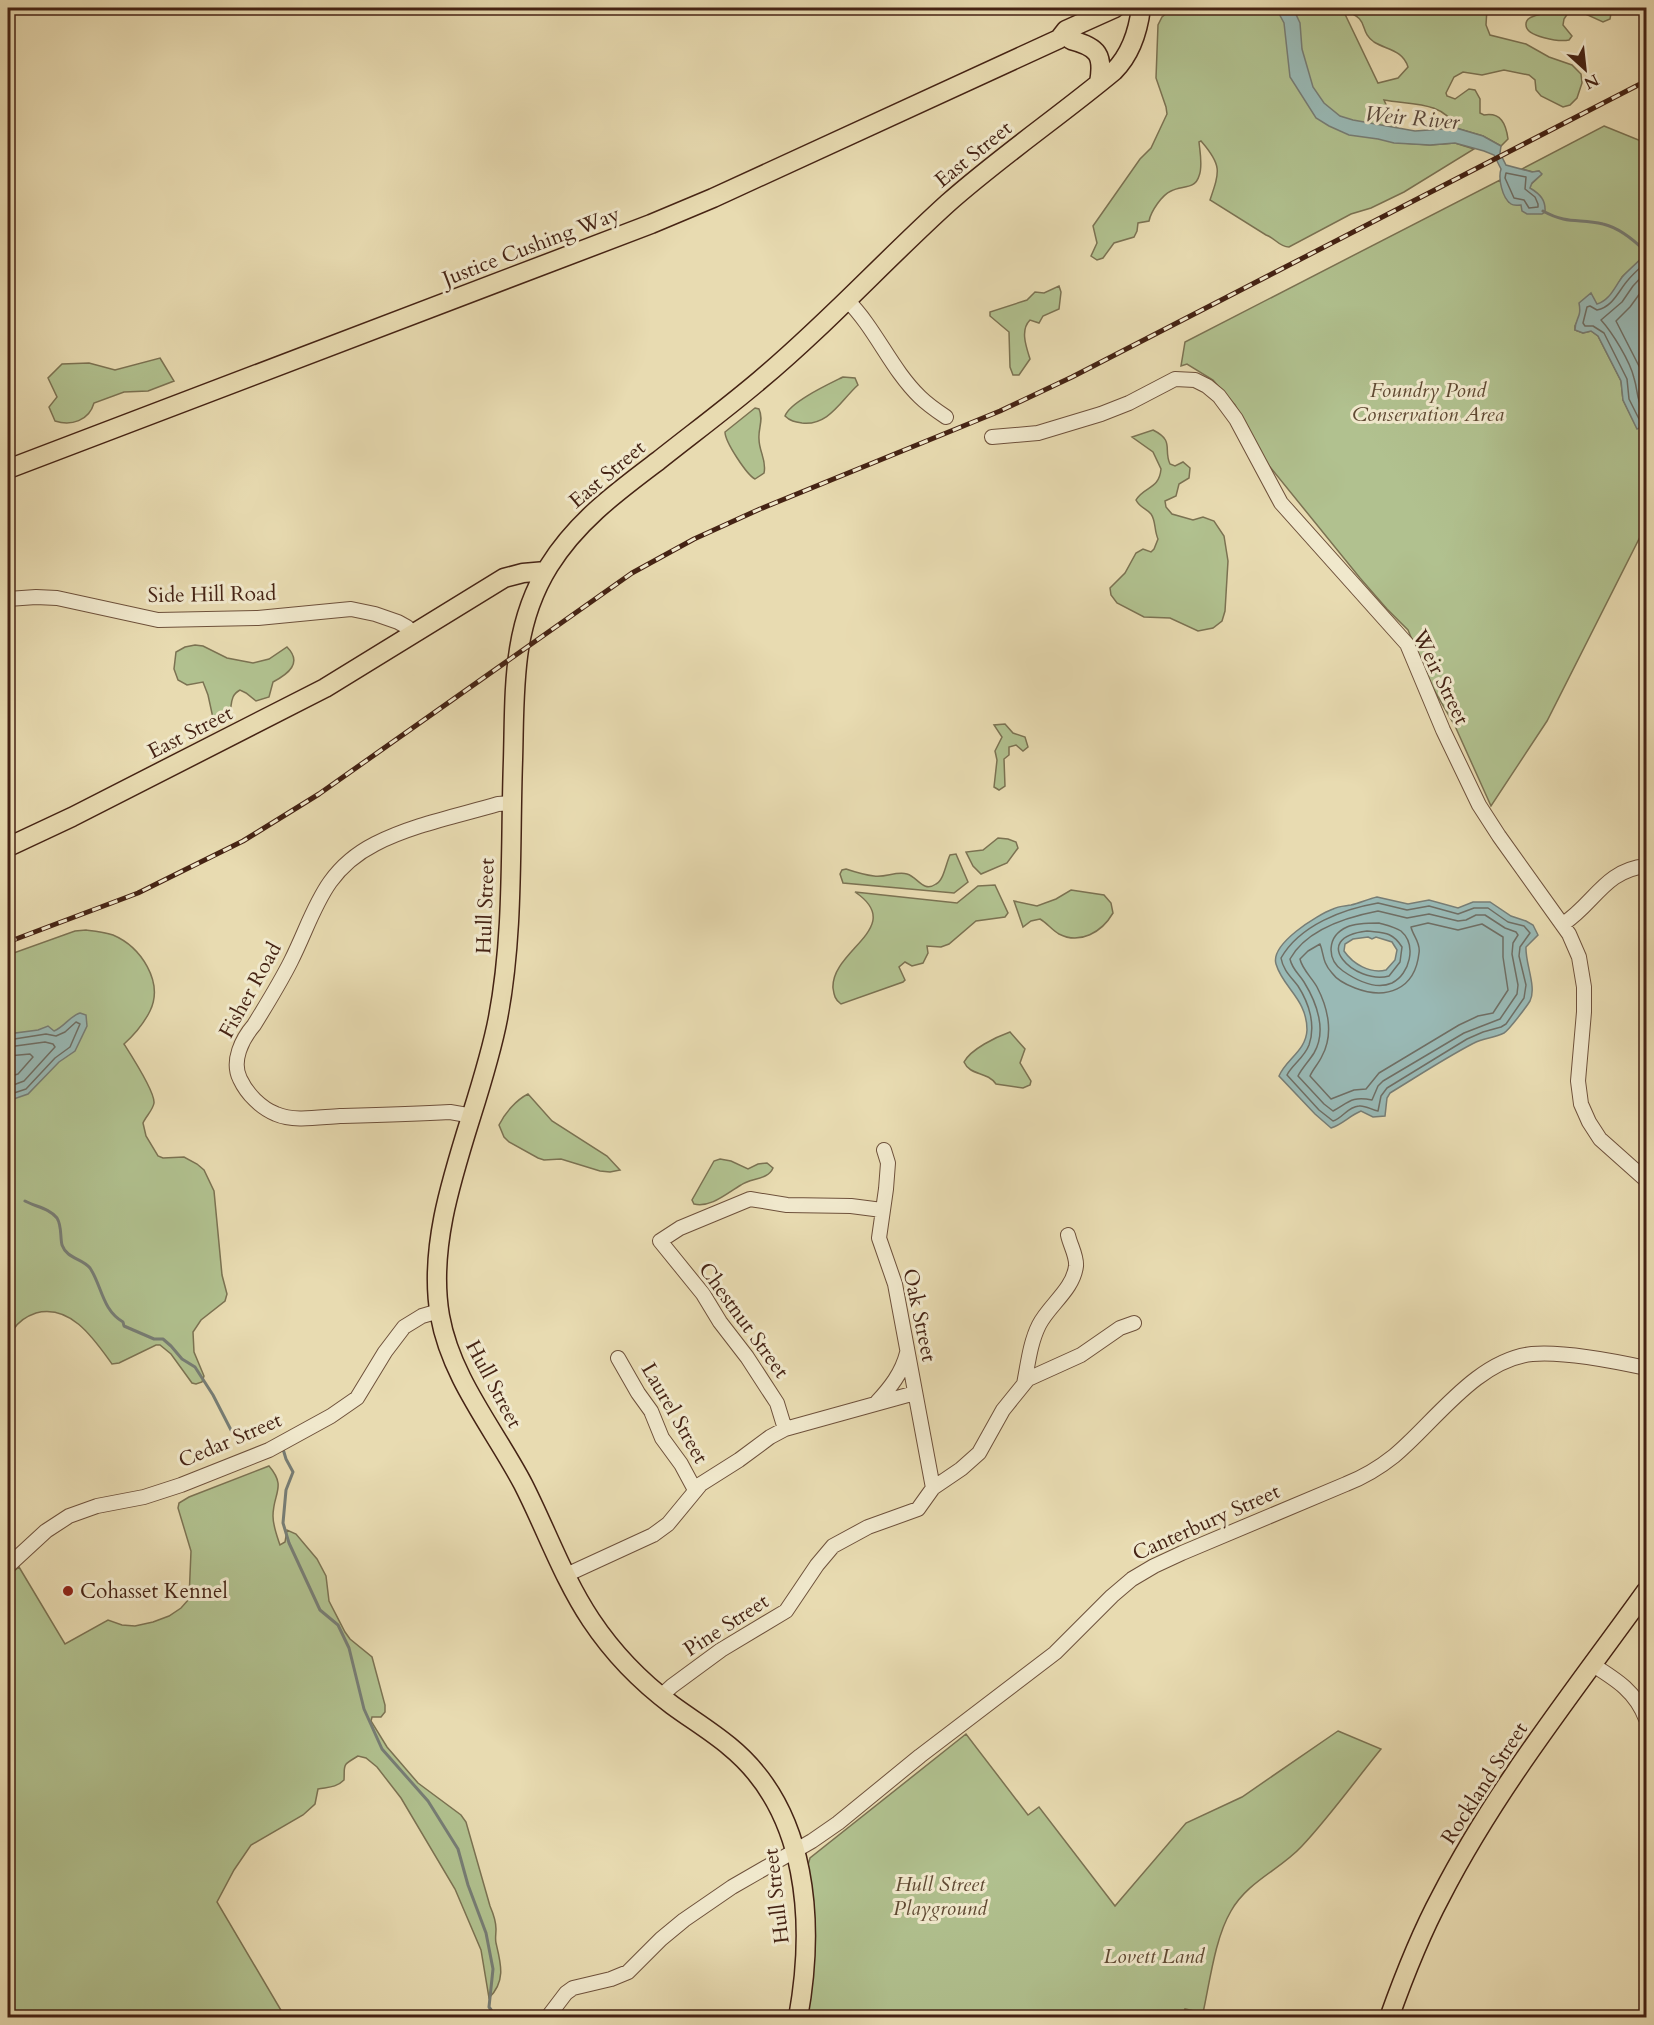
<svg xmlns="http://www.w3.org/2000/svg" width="1654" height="2025" font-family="Cardo,serif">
<rect width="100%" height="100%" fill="#e8dbb1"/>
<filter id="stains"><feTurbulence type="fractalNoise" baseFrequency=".00333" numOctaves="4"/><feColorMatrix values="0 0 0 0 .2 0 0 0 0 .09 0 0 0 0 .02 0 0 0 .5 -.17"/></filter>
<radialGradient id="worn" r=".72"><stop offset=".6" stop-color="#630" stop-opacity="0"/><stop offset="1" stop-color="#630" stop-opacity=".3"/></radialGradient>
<path fill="#b1c18f" stroke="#7b7252" stroke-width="1.5" d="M1173 8H1342L1378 83 1398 78 1408 67C1403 50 1387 50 1374 42 1358 31 1371 19 1345 11L1347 8H1487L1486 25 1490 35 1526 44 1549 57 1572 65 1581 74 1582 83 1577 98 1570 105 1563 107 1541 96 1536 90 1535 80 1529 75 1504 70 1482 75 1463 72 1454 77 1446 93 1447 96 1455 99 1469 89 1475 90 1480 99V113L1484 115C1501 112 1506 124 1508 139L1501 146 1483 136 1456 128C1444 101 1410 105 1384 100L1403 143 1430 145 1455 143 1474 149 1404 192 1371 208 1351 214 1289 247C1279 247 1274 237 1266 235L1210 200C1220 171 1222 165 1201 141L1199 142C1200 152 1203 167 1199 176 1195 190 1181 185 1171 191 1162 195 1151 211 1149 221L1138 223 1137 231 1134 237 1114 243 1103 258 1097 260 1091 256 1097 243 1093 226 1140 159 1151 148 1167 114 1166 107 1156 78 1158 25 1162 17Z
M1552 8H1612L1610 19 1603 22 1579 11 1568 13 1564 19 1563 25 1572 36 1569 40C1560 42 1526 37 1526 25 1525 13 1546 17 1552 8Z
M1604 126 1646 143V254L1622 277 1613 293 1601 304 1581 313 1575 326V330L1583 333 1591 331 1598 336 1621 381 1623 400 1637 428 1646 425V525L1547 721 1491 806 1455 726 1430 683 1408 630 1387 609 1360 578 1262 457 1235 405 1213 380 1187 364 1181 366 1185 342 1500 180 1509 202C1521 194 1530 185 1541 175L1539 171 1533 172 1522 169Z
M1059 286 1061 292 1059 309 1043 316 1039 323 1030 320C1020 330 1026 346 1030 359L1019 375H1013L1010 367 1009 332 990 316V312L1027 300 1035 292 1044 293Z
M160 358 174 381 148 391 124 392 94 403C89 421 71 426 55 421L49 407 57 397 48 378 62 364 89 363 115 370Z
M843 377 855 378 858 385C841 400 829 426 802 423 795 422 790 421 785 416 790 402 829 384 843 377Z
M755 408 759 409C764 420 758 428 759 439 759 452 767 460 764 473L755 479C747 475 725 442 725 432Z
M1153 430C1175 441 1163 449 1170 464L1175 466 1183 462 1190 468 1189 478 1179 484 1176 496 1165 501 1166 507 1172 514 1193 520 1203 517 1214 521 1224 536 1228 561 1225 611 1222 621 1213 628 1198 631 1170 618 1144 617 1117 603 1111 595 1110 588 1125 573 1136 553 1143 549 1151 552 1154 549 1158 539C1154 530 1156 521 1151 514 1146 508 1140 508 1136 500 1144 486 1159 490 1161 469L1153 452 1132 437Z
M195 645 203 646 227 658 253 663 269 659 287 647C303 663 288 674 273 682L269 697 256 701 246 693 240 690C225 698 237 714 222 722L213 718 208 695 203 682 187 685 178 680 174 669 176 652 185 647Z
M1005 724 1013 733 1025 737 1028 747 1023 751 1016 745 1009 747V755L1004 759 1005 786 999 790 994 787 997 760 995 751 1002 737 994 725Z
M998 838 1008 839 1016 842 1018 848 1007 863 981 874 973 866 966 852 983 850Z
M956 854 968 882 954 893 843 883 840 874 842 870 846 869C855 872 865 875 874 876 885 878 896 871 907 874 918 877 923 893 936 884 944 880 946 863 950 855Z
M995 885 1008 913 1005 917 976 921 949 944 941 947 927 946 928 953 923 963 912 966 905 962 899 967 905 980 903 982 841 1004C835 1000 834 995 833 988 831 950 907 927 855 892L957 903 978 886Z
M1071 890 1104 895 1111 903 1113 913C1102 932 1080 945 1059 934 1052 930 1047 923 1040 919L1031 921 1023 927 1014 901 1037 906 1056 899Z
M86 930C95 931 105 932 113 935 141 947 164 982 150 1011 144 1023 134 1035 124 1044 131 1055 155 1092 154 1103 153 1110 146 1116 143 1123L146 1136 158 1156 163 1158 184 1157 197 1164 204 1170 214 1191 222 1275 227 1294 225 1301 201 1320 193 1332 194 1352 204 1376 202 1382 196 1384 192 1383 171 1354 160 1345H156L119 1363 112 1364C94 1339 71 1304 36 1313 27 1316 18 1322 13 1330 8 1338 12 1348 11 1357 10 1362 9 1367 8 1371V955L75 931Z
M1010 1032 1025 1049 1020 1063 1031 1081 1030 1085 1023 1088 996 1084C987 1071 970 1076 964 1062 971 1049 996 1037 1010 1032Z
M528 1094 552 1121 607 1156 620 1170 610 1172 600 1171 561 1159 544 1160 538 1158 509 1142 504 1137 499 1125C505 1113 516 1100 528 1094Z
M720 1159 731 1161 748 1169 758 1164 767 1163 773 1168C768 1180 751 1178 741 1185 727 1193 711 1208 694 1204L692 1200 714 1161Z
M269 1466C287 1487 273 1493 273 1516 273 1526 277 1536 280 1545L285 1542 287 1530 296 1534 317 1559 326 1576 329 1601 345 1632 350 1639 372 1657 385 1705V1712L381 1717H372L371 1721 387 1747 418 1783 461 1815 466 1822 490 1906C493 1913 496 1920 496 1929 496 1934 495 1939 496 1943 501 1964 506 1981 489 1998L481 1950 455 1889 401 1798 377 1767 366 1758 358 1756C341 1766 345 1764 344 1780 336 1788 328 1787 318 1789L315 1804 303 1815 251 1845 234 1870 217 1902 285 2017H8V1576L19 1567 65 1644 108 1620 122 1625 135 1626 153 1622 169 1616 181 1608 189 1599 191 1551 178 1508 179 1503 189 1497Z
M1338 1731 1381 1749C1355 1781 1330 1816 1302 1846 1280 1870 1248 1881 1231 1911 1215 1938 1210 1981 1203 2013L1185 2009 1182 2018H823L806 2012 813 1910 808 1865 810 1858 966 1734 1028 1815 1039 1807 1115 1906 1186 1823 1242 1797Z"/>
<path fill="#99b9b5" stroke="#777d75" stroke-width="1.5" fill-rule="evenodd" d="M1276 8H1293L1300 23 1302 49 1313 87 1324 103 1340 116 1353 120 1415 131 1456 128 1483 136 1501 146 1500 153 1506 165 1532 172 1539 171 1542 174 1532 183 1530 188C1540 194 1546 200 1545 212L1542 214H1527L1522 211 1521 205C1517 205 1514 206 1511 204 1502 198 1498 178 1501 169L1494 155 1484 151 1455 143 1430 145 1394 143 1378 139 1349 135 1329 126 1316 118 1290 77 1284 23Z
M1646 254V425L1637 429 1623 400 1621 381 1598 336 1591 331 1583 333 1575 330C1575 318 1582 318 1579 303L1591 293 1597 304C1611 300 1615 285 1624 275 1631 268 1639 261 1646 254Z
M1377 897 1408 904 1429 900 1458 908 1473 902H1490L1511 916 1526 921 1533 925 1538 935 1526 947C1525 963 1537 987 1530 1001 1527 1006 1509 1030 1504 1033 1494 1038 1483 1038 1474 1043 1445 1058 1418 1076 1390 1093L1387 1098 1385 1116 1373 1117 1361 1111C1349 1116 1343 1124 1331 1128L1315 1114 1279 1076C1286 1059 1306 1051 1307 1030 1307 999 1283 988 1276 964 1270 944 1317 915 1333 909 1338 906 1345 906 1351 905 1360 903 1368 899 1377 897ZM1368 937 1372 939 1376 937 1392 942 1397 950 1395 960 1386 970C1370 974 1353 964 1344 951L1345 944 1353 939Z
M80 1013 86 1015 87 1026 75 1051 59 1062 28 1094 8 1101V1034L38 1030 48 1026 54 1031C64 1027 70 1016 80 1013Z"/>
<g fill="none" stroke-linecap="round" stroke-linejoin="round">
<path stroke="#6f6e64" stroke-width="1.5" d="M1506 173 1526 177 1525 189 1535 197 1538 204V207L1529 208 1524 200 1514 198 1505 178Z
M1646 262C1640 268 1634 273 1628 280 1619 290 1613 307 1597 310L1590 306 1587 307 1583 323 1585 326H1593L1604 333 1627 379 1629 399 1639 419 1646 420
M1646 272 1633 286 1622 302 1601 320C1612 332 1630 361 1634 378 1638 391 1636 397 1643 411L1646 412
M1646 285 1630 307 1616 321 1642 372 1646 397
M1378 903 1407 910 1429 906 1458 914 1474 908H1488L1508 922 1524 926 1530 933 1520 947 1519 956 1526 985 1524 998 1506 1024 1501 1027 1483 1032 1467 1039 1387 1088 1381 1096 1378 1111C1372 1110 1365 1105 1359 1106 1347 1107 1343 1118 1333 1121L1319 1110 1287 1075C1292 1065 1304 1058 1309 1045 1316 1025 1309 1003 1298 986 1291 977 1283 970 1281 958 1300 925 1343 909 1378 903Z
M1378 911 1407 918 1429 914 1458 921 1466 920 1476 915H1485L1505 928 1516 932 1518 935 1513 943 1512 954 1518 985 1517 994 1500 1019 1464 1033 1383 1081 1378 1086 1372 1100C1352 1096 1349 1102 1333 1111L1324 1104 1298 1076C1302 1068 1309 1061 1314 1053 1327 1031 1317 1003 1304 982 1299 974 1292 969 1290 959 1306 930 1347 917 1378 911Z
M1379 923C1386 925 1395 927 1401 931 1417 945 1410 974 1392 983 1376 990 1356 980 1343 971 1326 959 1327 936 1347 927 1356 923 1369 923 1379 923Z
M1428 923 1458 930 1482 924 1503 937V957L1508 990 1493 1013 1478 1016 1459 1025 1379 1073 1366 1089 1354 1090 1331 1099 1310 1076C1313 1069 1319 1063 1322 1056 1334 1034 1328 1008 1317 987 1312 978 1302 969 1300 959L1308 951 1320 944C1324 954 1322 962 1332 973 1337 980 1347 985 1355 988 1386 1000 1415 990 1419 953 1421 943 1413 936 1411 927Z
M1367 931C1383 933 1392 931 1402 947L1400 962 1389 976C1355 985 1307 938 1367 931Z
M8 1040 46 1034 56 1036 65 1032 76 1022 80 1024 70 1047 55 1058 26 1089 8 1095
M8 1047 45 1042 53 1044 55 1047 24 1081 8 1087
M8 1056 30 1054 33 1057 18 1074 8 1077"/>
<path stroke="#777d75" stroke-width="3" d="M1543 211C1568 225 1580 218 1603 224 1620 228 1634 240 1646 252
M25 1201C36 1207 49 1208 57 1218 62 1226 60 1237 62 1245 67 1259 82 1258 90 1268 102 1286 102 1310 123 1322L124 1326 154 1339H163L171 1346 182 1359 195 1367 213 1395 232 1432H240L256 1438
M283 1449 286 1459 293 1472 286 1490 283 1523 289 1543 320 1610 338 1625 349 1648 364 1709 382 1749 428 1801 458 1849 468 1885 486 1933 493 1969 489 2007 497 2018"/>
<defs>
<path id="minor" d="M847 300C876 329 891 369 920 397 928 405 937 411 946 417
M992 437 1038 433 1101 414 1129 403 1175 379 1195 380 1207 386 1219 396 1236 419 1281 503 1407 644 1443 730 1479 805 1499 836 1569 934 1579 957 1584 987V1012L1578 1081 1581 1104 1589 1122 1600 1139 1646 1180
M8 599 36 597 57 598 158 620 258 618 351 609 375 614 398 622 407 627 412 635
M1563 924C1594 904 1605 870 1646 866
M473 1116 450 1112C413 1114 376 1115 340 1116 320 1117 294 1122 276 1114 261 1108 247 1094 240 1079 231 1061 242 1039 254 1025 267 1004 280 983 291 961 315 913 322 871 375 844 412 825 457 816 498 804L512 803
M884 1150 888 1163 886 1189 879 1238 895 1284 933 1488
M618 1358 638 1393 651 1411 662 1438 681 1464 695 1490
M1024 1384C1028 1364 1030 1343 1039 1325 1049 1305 1073 1290 1076 1266 1077 1256 1070 1245 1068 1235
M877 1402C890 1388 902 1373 907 1353
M785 1429 777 1403 747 1357 720 1322 703 1294 660 1241 680 1228 750 1199 787 1205 851 1206 882 1210
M8 1566 46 1531 69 1516 97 1506 144 1497 181 1485 269 1450 331 1416 357 1398 385 1352 404 1327 422 1316 439 1311
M566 1575 653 1535 668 1524 701 1484 739 1460 770 1437 785 1429 915 1393
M1593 1665C1617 1680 1636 1692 1646 1719
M661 1696 672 1686 721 1650 786 1611 817 1565 833 1546 868 1527 918 1509 933 1488 961 1469 979 1453 1003 1410 1028 1379 1081 1355 1120 1328 1134 1323
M547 2018 566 1993 573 1988 611 1979 628 1972 661 1939 684 1920 732 1887 812 1841 838 1823 920 1756 1055 1653 1112 1596 1132 1579 1154 1566 1182 1553 1346 1484C1364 1477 1379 1468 1394 1456 1434 1423 1476 1360 1532 1354 1565 1351 1614 1361 1646 1368"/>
<path id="major" d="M1071 40C1098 47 1104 55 1099 83
M8 469 651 224 713 198 1059 39 1066 30 1115 8
M8 847 72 817 325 688 504 578 523 573 546 571
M798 2018C815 1924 809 1811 729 1746 711 1731 691 1719 672 1705 640 1681 613 1653 591 1620 563 1578 546 1529 523 1484 494 1429 451 1378 440 1316 423 1219 480 1114 498 1018 514 934 510 845 513 760 515 691 511 627 549 566 577 521 617 492 658 461 692 434 727 408 760 380 826 325 884 261 948 203 1001 156 1060 116 1114 71 1131 54 1138 32 1141 8
M1389 2018C1404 1976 1420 1935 1441 1896 1497 1787 1575 1690 1646 1591"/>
</defs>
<use href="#minor" stroke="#6e513b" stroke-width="16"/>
<use href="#major" stroke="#452314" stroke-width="21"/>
<use href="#minor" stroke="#f0e8cc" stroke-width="14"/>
<use href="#major" stroke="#e8dbb1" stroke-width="18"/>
<defs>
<path id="rail" d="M8 942 138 893 243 841 319 794 632 573 694 539 760 509 1000 411 1072 377 1646 81"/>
</defs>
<use href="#rail" stroke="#452314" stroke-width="5"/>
<use href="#rail" stroke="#f0e8cc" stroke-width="3" stroke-dasharray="9" stroke-linecap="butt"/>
</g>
<circle fill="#8f2418" stroke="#f0e8cc" stroke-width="2" cx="68" cy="1591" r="6"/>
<g text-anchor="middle" stroke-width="6" stroke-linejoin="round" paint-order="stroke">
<g font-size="21" fill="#452314" stroke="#f0e8cc">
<text transform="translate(973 154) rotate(-39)" y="7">East Street</text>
<text transform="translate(531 246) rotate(-21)" y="7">Justice Cushing Way</text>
<text transform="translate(607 474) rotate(-40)" y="7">East Street</text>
<text transform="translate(212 594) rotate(-1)" y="7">Side Hill Road</text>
<text transform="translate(1441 677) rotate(64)" y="7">Weir Street</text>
<text transform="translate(190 732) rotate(-27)" y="7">East Street</text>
<text transform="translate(485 906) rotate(-88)" y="7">Hull Street</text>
<text transform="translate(250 990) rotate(-61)" y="7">Fisher Road</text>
<text transform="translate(920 1315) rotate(78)" y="7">Oak Street</text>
<text transform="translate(744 1320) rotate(54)" y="7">Chestnut Street</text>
<text transform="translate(494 1384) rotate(62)" y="7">Hull Street</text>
<text transform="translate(675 1413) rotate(60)" y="7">Laurel Street</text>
<text transform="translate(230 1440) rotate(-23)" y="7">Cedar Street</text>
<text transform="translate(1206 1522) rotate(-24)" y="7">Canterbury Street</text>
<text transform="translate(726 1625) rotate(-33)" y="7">Pine Street</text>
<text transform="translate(1484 1783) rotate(-57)" y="7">Rockland Street</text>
<text transform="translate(776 1896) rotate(-97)" y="7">Hull Street</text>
</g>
<g font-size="21" font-style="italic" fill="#604a33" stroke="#f0e8cc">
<text x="1428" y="397">Foundry Pond<tspan x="1428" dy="24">Conservation Area</tspan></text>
<text x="940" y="1891">Hull Street<tspan x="940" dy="24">Playground</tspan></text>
<text x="1154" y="1963">Lovett Land</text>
</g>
<g font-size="21" fill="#452314" stroke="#f0e8cc" text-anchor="start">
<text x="80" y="1598">Cohasset Kennel</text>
</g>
<g font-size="22" font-style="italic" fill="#5a483c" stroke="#f0e8cc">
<text transform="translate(1412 117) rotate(5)" y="8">Weir River</text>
</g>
</g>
<rect width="1654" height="2025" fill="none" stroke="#e8dbb1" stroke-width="30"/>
<rect x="9" y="9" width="1636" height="2007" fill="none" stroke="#452314" stroke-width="3"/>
<rect x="15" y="15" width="1624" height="1995" fill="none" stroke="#452314" stroke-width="1.5"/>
<g transform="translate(1585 69) rotate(153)" stroke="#f0e8cc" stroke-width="4.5" paint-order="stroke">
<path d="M0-4.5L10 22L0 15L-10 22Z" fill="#452314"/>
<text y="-9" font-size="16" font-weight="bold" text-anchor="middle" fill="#452314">N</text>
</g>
<rect width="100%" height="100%" filter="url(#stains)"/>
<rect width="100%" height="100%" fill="url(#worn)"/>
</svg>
